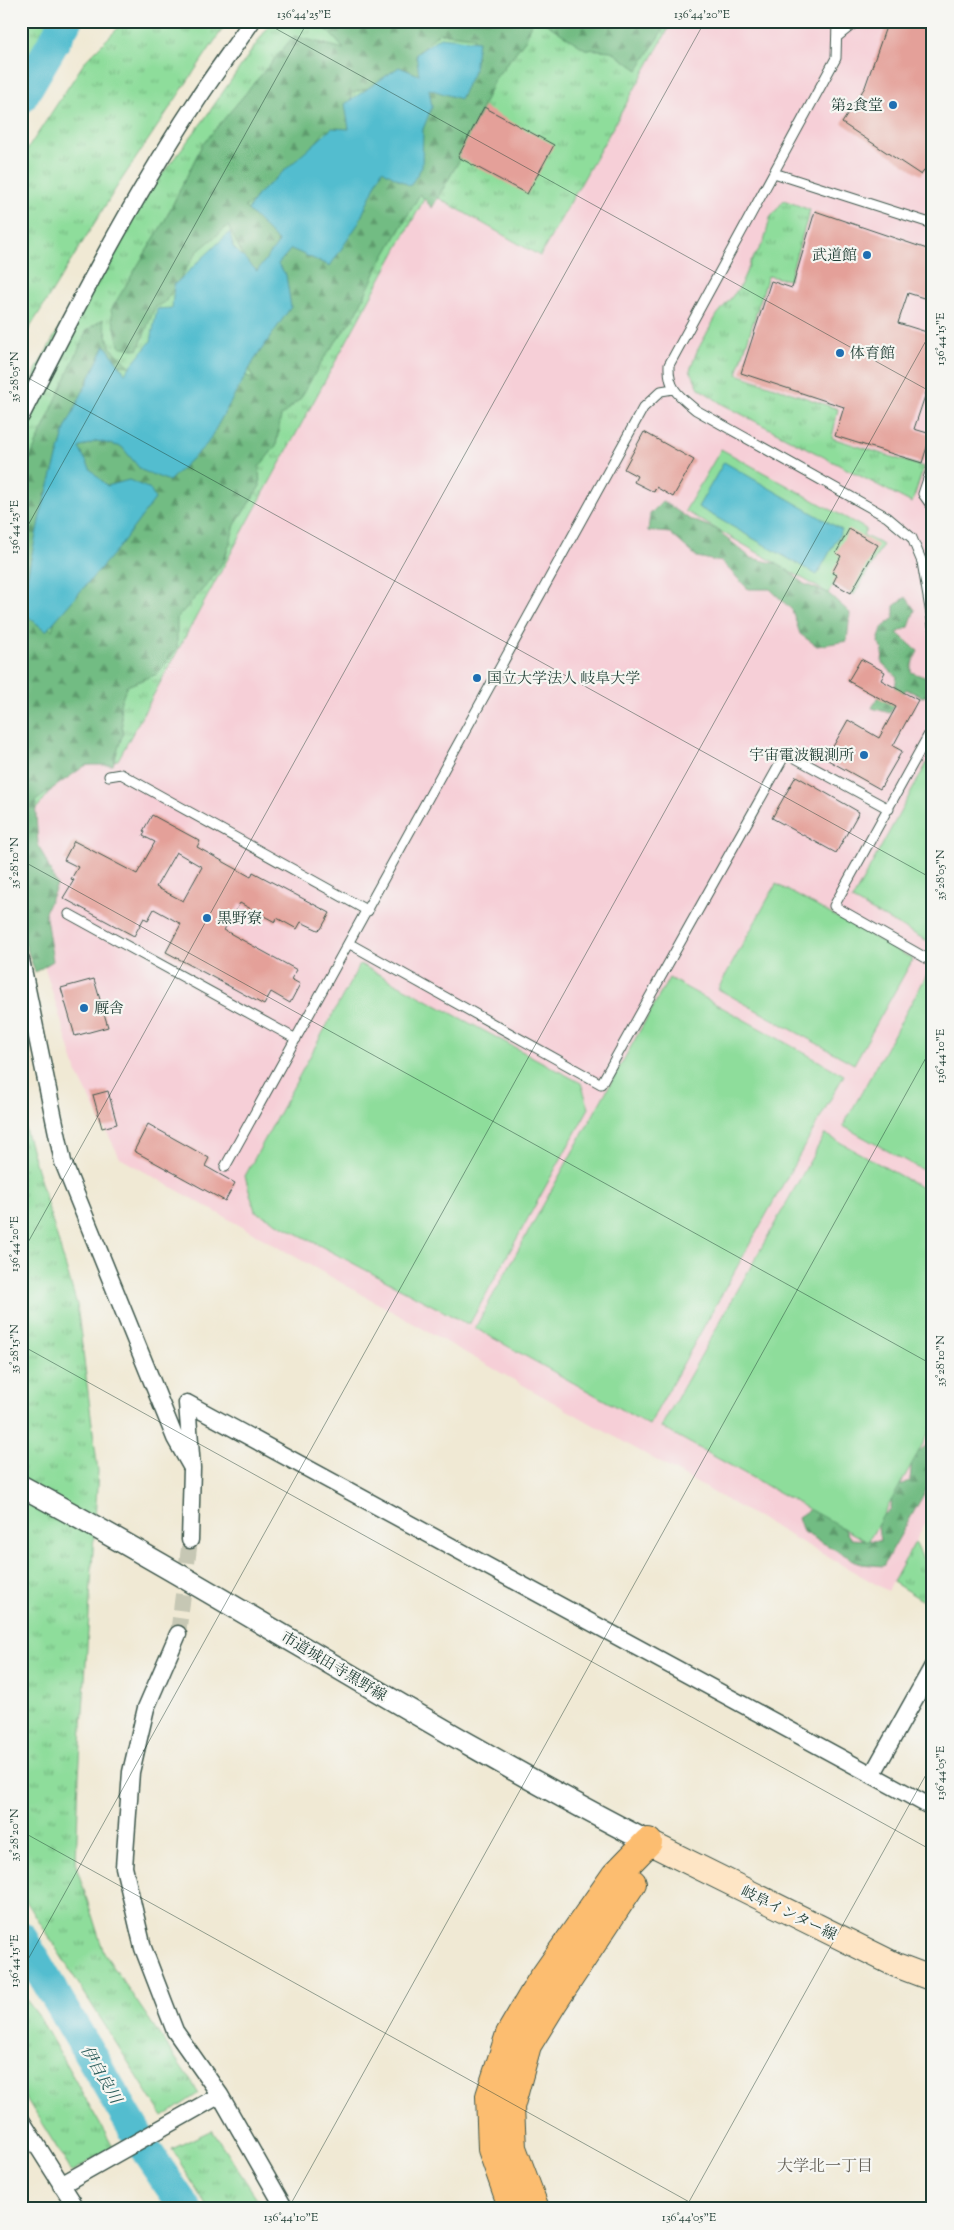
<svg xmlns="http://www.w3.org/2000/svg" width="954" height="2230" font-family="'Sorts Mill Goudy','Noto Serif JP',serif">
<defs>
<pattern id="grass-tufts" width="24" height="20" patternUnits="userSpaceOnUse" patternTransform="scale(1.25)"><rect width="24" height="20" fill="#8edd9b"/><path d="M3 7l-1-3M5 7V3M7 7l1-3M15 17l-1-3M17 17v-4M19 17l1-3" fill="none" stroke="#73b47f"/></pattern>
<pattern id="forest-firs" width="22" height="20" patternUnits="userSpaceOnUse" patternTransform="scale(1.25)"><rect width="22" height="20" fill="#72bc83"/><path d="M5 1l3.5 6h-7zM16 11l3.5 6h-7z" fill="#5d9a6c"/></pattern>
</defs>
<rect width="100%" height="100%" fill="#f6f6f2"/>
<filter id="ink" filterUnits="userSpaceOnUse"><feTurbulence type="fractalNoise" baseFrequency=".02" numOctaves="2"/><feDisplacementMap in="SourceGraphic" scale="10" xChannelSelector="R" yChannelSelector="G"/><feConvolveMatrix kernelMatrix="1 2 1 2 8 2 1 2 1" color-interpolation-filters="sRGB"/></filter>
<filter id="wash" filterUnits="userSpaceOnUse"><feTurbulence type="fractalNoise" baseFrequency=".0096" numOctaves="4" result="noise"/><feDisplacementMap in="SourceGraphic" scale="20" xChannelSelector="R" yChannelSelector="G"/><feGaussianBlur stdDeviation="1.12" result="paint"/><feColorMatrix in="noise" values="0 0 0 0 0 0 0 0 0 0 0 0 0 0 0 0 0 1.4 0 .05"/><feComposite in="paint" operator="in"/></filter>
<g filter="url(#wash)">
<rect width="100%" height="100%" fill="#f0e9d4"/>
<path fill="#f6cfd7" d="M286 21H933V1509L888 1591 120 1158 77 1073 40 952 21 490Z"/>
<path fill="url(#grass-tufts)" stroke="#568d68" d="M21 21H73L21 93Z
M125 21H228L118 185 21 342V159L86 60Z
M272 21H673L540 256 428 192 118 760 68 769 33 813 21 807V425L36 370 98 257 203 121Z
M784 200 810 210 789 280 768 276 737 374 838 409 832 438 924 467 912 503 722 404 699 388 690 370 697 351 717 315 739 288 751 261 764 242 770 218Z
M21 1115 77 1305 98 1471 79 1776 76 1865 104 1953 199 2093 163 2117 21 1893Z
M915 1542 926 1565 933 1568V1607L893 1582Z
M21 1993 38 2015 113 2147 72 2172 21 2090Z
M212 2130 264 2209H208L172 2149Z"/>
<path fill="url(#forest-firs)" stroke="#487c5c" d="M319 21H532L526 39 494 80 459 161 432 208 420 194 377 269 356 314 322 361 300 399 281 416 276 446 259 467 260 486 235 525 225 559 210 581 177 618V649L157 674 127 686 120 704 123 733 113 765H86L35 801 38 844 57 885 45 912 53 961 35 972 21 932V478L87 330 103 319 110 347 130 366 110 364 102 353 60 447 41 538 43 579 34 576 30 594 31 615 52 630 56 616V604L71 593 85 574 105 556 109 540 117 522 139 519 138 512 150 505 143 491 95 484 77 460 76 437 127 439 137 462 169 478 189 452 197 429 213 417 215 392 231 368 253 379 243 350 282 305 270 273 288 247 310 250 325 258 384 162 413 174 418 110 427 86 446 91 444 81 466 78 474 37 439 33 416 54 424 64 422 79 388 83 351 93 355 123 346 135 326 130 278 189 244 207 279 235 274 260 253 276 228 226 197 252 165 302 155 307 138 350 119 346 111 310 165 220 202 145 294 36 344 49Z
M542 21H668L638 70 611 51 585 49Z
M663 501 689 519 716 529 751 558 782 565 804 584 828 593 850 613 847 641 817 646 800 634 792 610 770 589H748L722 562 697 557 670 533 648 531 650 514Z
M906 597 915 610 909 627 897 633 918 651 911 666V672L927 678 931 695 922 697 906 689 890 713 872 708 878 696 894 692 897 677 882 663 883 650 878 642 882 628 894 618V606Z
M933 1419V1478L883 1566 861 1564 803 1532 798 1517 813 1507 837 1519 851 1539 880 1541 877 1519 891 1510 892 1489 910 1481 912 1457 932 1441 930 1420Z"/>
<path fill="#8edd9b" stroke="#568d68" d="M721 449 866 529 863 535 883 545 854 595 835 583 828 593 685 511Z
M933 752V944L852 900Z
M776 884 913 959 854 1064 718 989Z
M360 964 581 1083 589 1108 469 1325 255 1211 245 1176Z
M930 969 933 970V1176L843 1126Z
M669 978 844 1075 649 1425 475 1328Z
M825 1134 933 1194V1426L868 1542 661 1427Z"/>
<path fill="#53bdcf" stroke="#397d82" d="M440 37 478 41 474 70 460 99 429 89 432 107 423 129 422 167 410 186 382 170 358 224 330 266 291 249 278 264 286 275 291 307 255 359 207 444 169 481 141 470 122 447 97 441 79 448 91 470 107 486 129 480 150 489 155 499 119 547 46 631 26 615 27 578 40 516 60 447 65 429 105 345 125 373 151 341 157 309 172 308 174 285 230 232 233 247 257 271 279 242 248 210 257 195 332 128 349 129 345 104 399 67 419 75 416 54Z
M724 462 842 530 817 575 698 507Z"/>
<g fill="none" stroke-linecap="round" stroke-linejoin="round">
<path stroke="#53bdcf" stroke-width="32" d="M21 98 66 21
M21 1937 149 2155 186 2209"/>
</g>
<g id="blocks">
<path fill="#e4a099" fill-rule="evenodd" d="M888 21H933V158L921 175 842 123 865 87Z
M484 107 554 145 527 194 458 157Z
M815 211 933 251V301L908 293 898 323 933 334V372L914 429 931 434 922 463 835 436 844 407 741 373 771 281 792 288Z
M644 432 694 460 673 497 656 487 654 492 634 482 637 476 624 469Z
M849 529 878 545 851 593 833 583 837 575 832 573 841 556 836 553Z
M861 659 885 672 881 680 918 700 893 746 902 751 880 789 826 759 848 720 879 738 896 707 848 681Z
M796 776 859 812 836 853 772 818Z
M152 815 200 841 197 847 251 877 253 872 330 913 321 929 318 930 301 922 297 929 277 918 275 922 240 903 224 930 297 970 291 979 300 984 290 1003 271 992 264 1005 166 952 181 924 154 909 148 920 144 918 134 936 63 898 74 880 71 879 78 867 64 860 74 841 137 874 155 842 143 836 145 832 143 831ZM176 852 202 867 183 901 156 887Z
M94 979 108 1027 75 1036 61 988Z
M108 1091 117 1124 102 1128 93 1095Z
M148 1124 209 1158 205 1166 235 1183 225 1201 134 1151Z"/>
</g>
</g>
<g filter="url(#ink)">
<use href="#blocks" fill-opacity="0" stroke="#3e574c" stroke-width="1"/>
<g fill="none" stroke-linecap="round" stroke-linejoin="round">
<path stroke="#c6c7b4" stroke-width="16" stroke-dasharray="16 8" stroke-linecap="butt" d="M178 1634 190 1540"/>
<defs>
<path id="service" d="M837 21 836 58 669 365C668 389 679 396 696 410L887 517 912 538 922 562 933 626
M837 37 857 21
M774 173 933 224
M933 464 923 494 933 508
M933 727 834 906 933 962
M109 776 121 774 368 911
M69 914 296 1039
M350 944 601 1084 786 753 889 809
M225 1167 643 408 661 391 673 389"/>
<path id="minor" d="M21 416C74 311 129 204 194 105 212 77 233 49 252 21
M21 960 63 1162 175 1438 192 1468
M187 1403 933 1808
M187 1403 192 1468 190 1540
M178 1634 146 1708 131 1772 124 1867 143 1948 175 2031 220 2095 285 2209
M872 1775 933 1666
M21 2120 77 2209
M61 2185 220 2095"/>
<path id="tertiary" d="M21 1486C233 1600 434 1732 648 1842"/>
<path id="secondary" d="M648 1842 896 1965 933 1979"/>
<path id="motorway" d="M513 2209 492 2149 490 2096 510 2034 540 1983 615 1876 648 1842
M535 2209 512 2148 510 2107 527 2045 554 2001 632 1883"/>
</defs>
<use href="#service" stroke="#3e574c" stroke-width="11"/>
<use href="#minor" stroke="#3e574c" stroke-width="19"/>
<use href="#tertiary" stroke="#3e574c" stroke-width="24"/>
<use href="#secondary" stroke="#3e574c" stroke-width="26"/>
<use href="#motorway" stroke="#3e574c" stroke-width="30"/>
<use href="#service" stroke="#fff" stroke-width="9"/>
<use href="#minor" stroke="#fff" stroke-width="16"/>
<use href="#tertiary" stroke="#fff" stroke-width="21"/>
<use href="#secondary" stroke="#fee5c5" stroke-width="24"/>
<use href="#motorway" stroke="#fcbd6f" stroke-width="28"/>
</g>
</g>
<path fill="none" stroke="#1f3d34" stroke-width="1" stroke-opacity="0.45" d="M262 21 933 393M21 374 933 879M21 538 308 21M21 860 933 1365M21 1255 705 21M21 1345 933 1851M21 1831 702 2209M21 1972 933 328M288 2209 933 1045M685 2209 933 1762"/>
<g fill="#1f6fb2" stroke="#f6f6f2" stroke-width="2">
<circle cx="893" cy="105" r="5"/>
<circle cx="867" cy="255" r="5"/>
<circle cx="840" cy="353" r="5"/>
<circle cx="477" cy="678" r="5"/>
<circle cx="864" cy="755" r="5"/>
<circle cx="207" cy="918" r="5"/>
<circle cx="84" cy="1008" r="5"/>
</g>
<g text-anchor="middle" stroke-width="4.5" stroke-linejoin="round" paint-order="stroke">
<g font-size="15" fill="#1f3d34" stroke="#f6f6f2" text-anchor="start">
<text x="883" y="110" text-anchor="end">第2食堂</text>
<text x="857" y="260" text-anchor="end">武道館</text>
<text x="850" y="358">体育館</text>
<text x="487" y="683">国立大学法人 岐阜大学</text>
<text x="854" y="760" text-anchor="end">宇宙電波観測所</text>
<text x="217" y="923">黒野寮</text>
<text x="94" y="1013">厩舎</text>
</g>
<g font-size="15" fill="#1f3d34" stroke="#f6f6f2">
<text transform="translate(334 1666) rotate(31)" y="5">市道城田寺黒野線</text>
<text transform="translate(789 1913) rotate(26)" y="5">岐阜インター線</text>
</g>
<g font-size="16" font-style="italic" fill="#2c5d5b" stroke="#f6f6f2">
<text transform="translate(102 2074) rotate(60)" y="6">伊自良川</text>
</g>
<g font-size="16" fill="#646057" stroke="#f6f6f2">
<text x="825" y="2171">大学北一丁目</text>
</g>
</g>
<rect width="954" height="2230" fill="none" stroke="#f6f6f2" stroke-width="55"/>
<rect x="28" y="28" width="898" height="2174" fill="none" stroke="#1f3d34" stroke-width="2"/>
<g font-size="12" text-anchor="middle" fill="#1f3d34">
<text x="304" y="18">136°44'25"E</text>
<text x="702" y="18">136°44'20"E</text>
<text transform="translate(940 339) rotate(-90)" y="4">136°44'15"E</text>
<text transform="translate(14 377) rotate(-90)" y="4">35°28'05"N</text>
<text transform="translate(14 527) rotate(-90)" y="4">136°44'25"E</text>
<text transform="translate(14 863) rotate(-90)" y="4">35°28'10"N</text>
<text transform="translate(940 875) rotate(-90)" y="4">35°28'05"N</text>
<text transform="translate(940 1056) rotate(-90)" y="4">136°44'10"E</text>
<text transform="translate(14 1244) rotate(-90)" y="4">136°44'20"E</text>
<text transform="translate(14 1349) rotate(-90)" y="4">35°28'15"N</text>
<text transform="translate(940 1361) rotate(-90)" y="4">35°28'10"N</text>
<text transform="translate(940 1773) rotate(-90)" y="4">136°44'05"E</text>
<text transform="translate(14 1835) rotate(-90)" y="4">35°28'20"N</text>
<text transform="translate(14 1961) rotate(-90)" y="4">136°44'15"E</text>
<text x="291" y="2221">136°44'10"E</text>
<text x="689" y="2221">136°44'05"E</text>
</g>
</svg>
